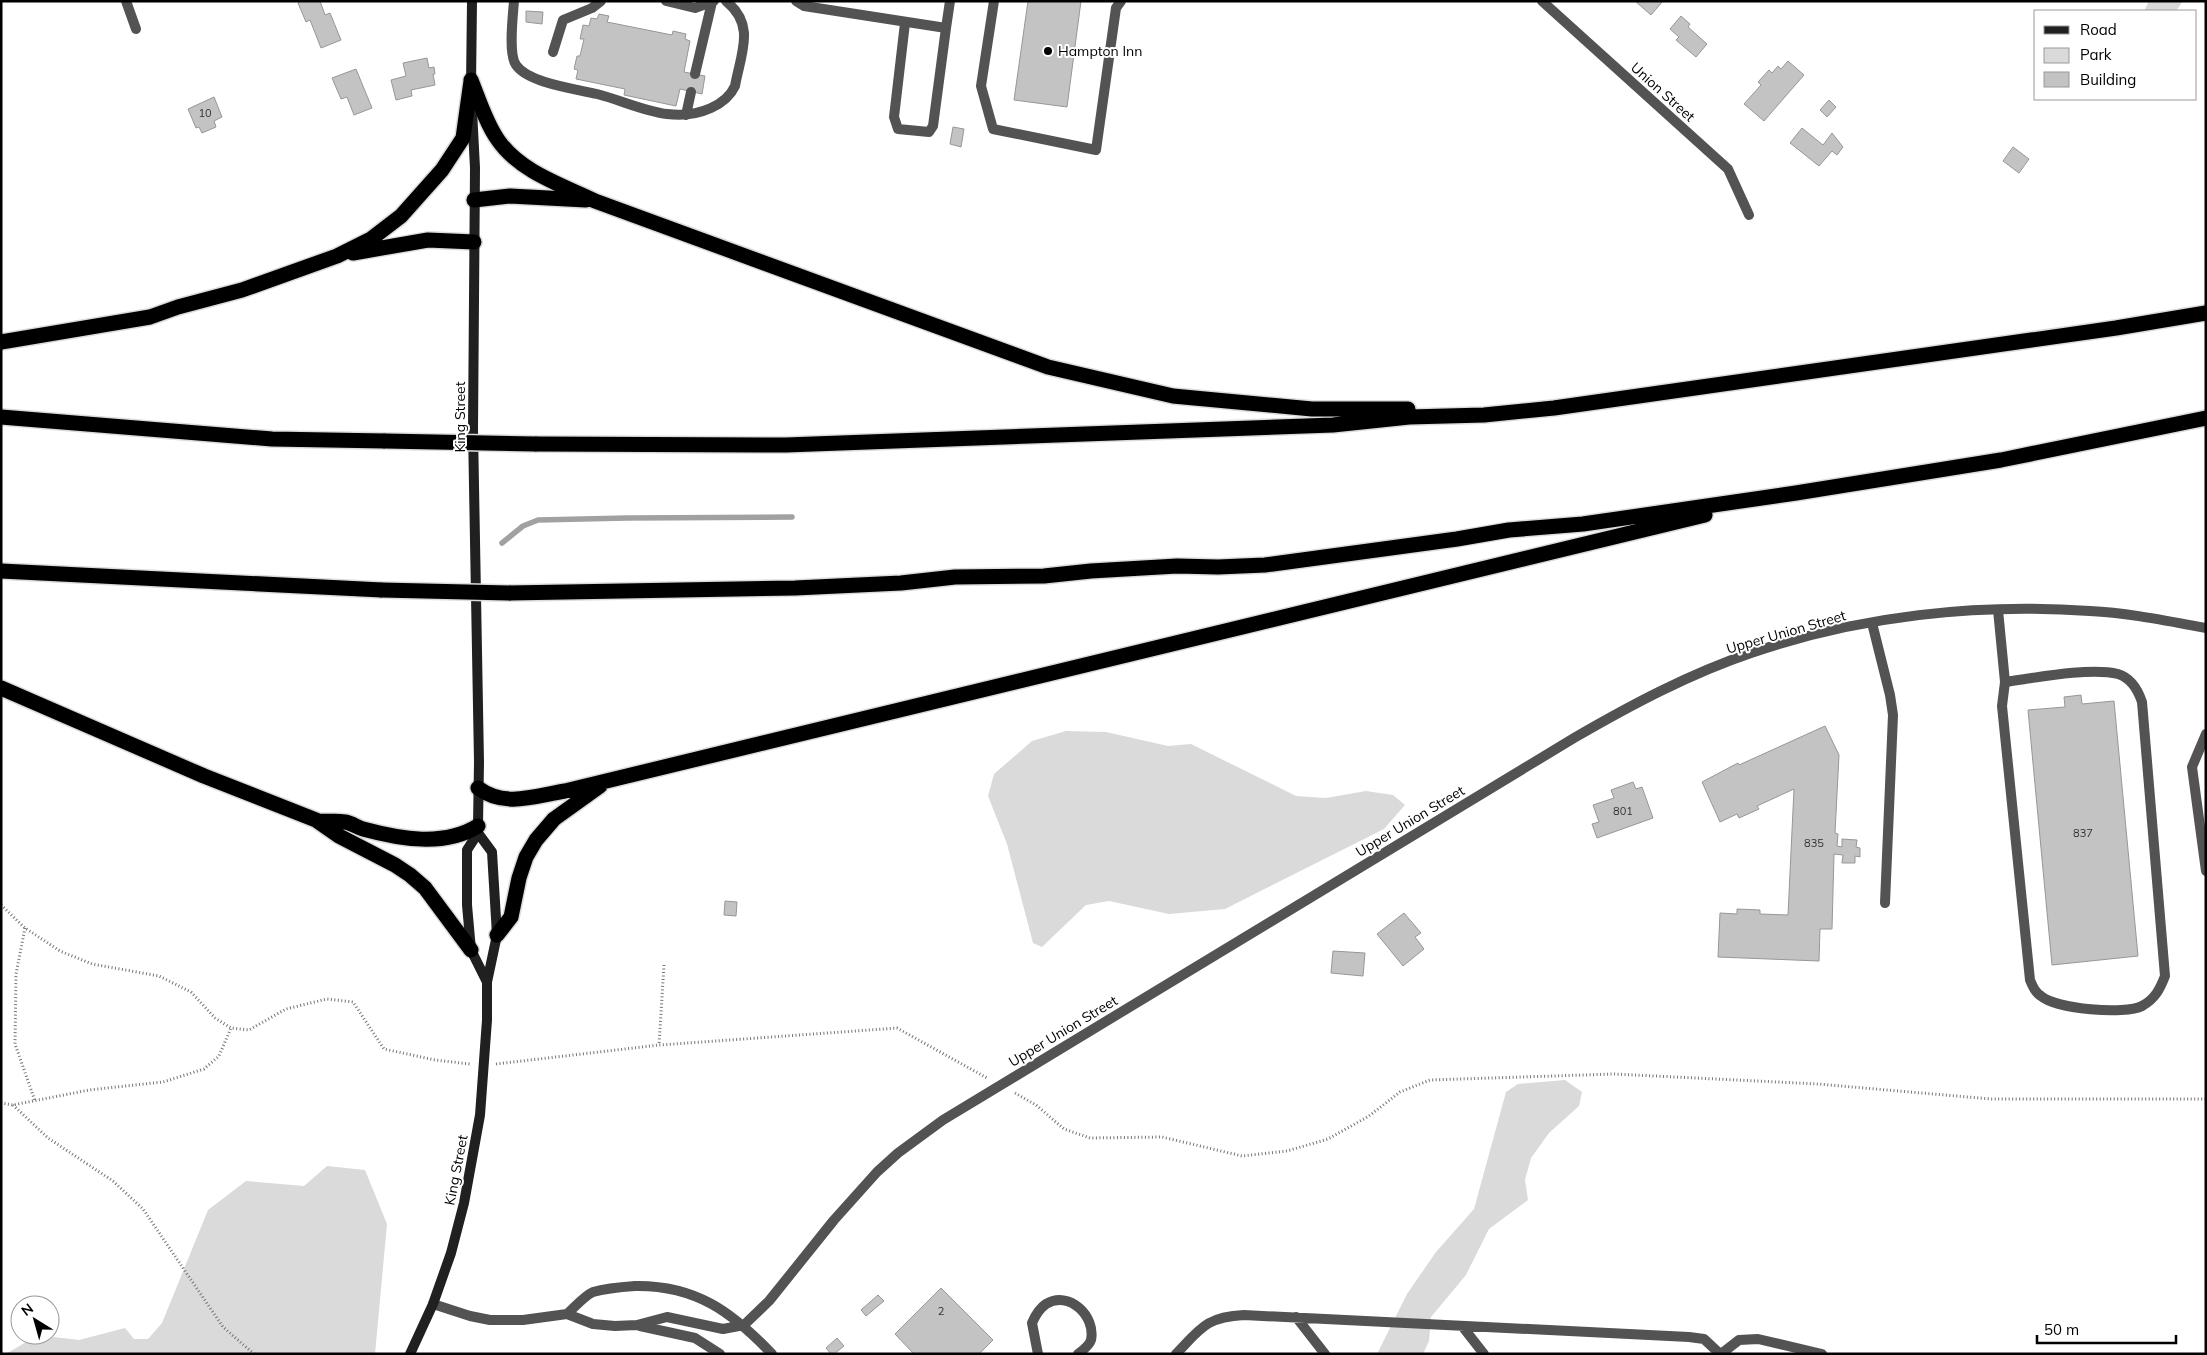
<svg xmlns="http://www.w3.org/2000/svg" width="2207" height="1355" font-family="Mulish,sans-serif">
<rect width="100%" height="100%" fill="#fff"/>
<path fill="#dadada" d="M2149 1H2183L2176 11H2144Z
M1066 731 1106 732 1168 746 1191 744 1296 796 1326 798 1366 791 1393 795 1405 805 1384 829 1225 909 1169 914 1109 901 1086 905 1042 947 1033 943 1007 844 988 796 994 774 1032 741Z
M1565 1080 1582 1092 1579 1106 1549 1133 1531 1158 1525 1180 1528 1200 1489 1229 1466 1275 1431 1317 1429 1341 1423 1354H1377L1407 1294 1436 1252 1474 1209 1506 1092 1518 1084Z
M327 1166 365 1170 387 1224 375 1354H6L26 1342 54 1337 79 1340 125 1328 134 1339H148L162 1323 208 1210 246 1181 304 1186Z"/>
<g fill="none" stroke-linecap="round" stroke-linejoin="round">
<path stroke="#a1a1a1" stroke-width="5.5" d="M502 543 523 526 538 520 627 518 792 517"/>
</g>
<path fill="#c3c3c3" stroke="#979797" d="M301 1H320L325 15 330 13 341 40 321 48 310 20 306 22 298 3Z
M1028 1H1081L1067 107 1014 100Z
M1635 1H1663L1651 15Z
M526 11 543 12 542 24 526 22Z
M599 14 609 16 607 22 672 35 673 31 686 34 685 39 690 41 684 72 705 76 702 94 680 89 676 106 624 95 625 89 576 79 578 70 574 69 577 56H580L584 39H580L583 25 589 26 591 18 597 19Z
M1681 16 1690 24 1688 27 1707 44 1696 57 1676 40 1679 37 1670 29Z
M427 58 429 68 434 67 435 74H433L435 85 411 90 412 96 396 100 391 80 406 76 403 63Z
M1788 61 1804 75 1764 121 1744 104 1761 85 1758 82 1769 70 1772 73 1778 66 1781 69Z
M356 69 372 108 354 115 347 97 341 99 332 78Z
M214 97 222 117 214 121 216 127 202 133 199 127 196 128 188 109Z
M1829 100 1836 107 1827 117 1820 110Z
M953 127 964 129 961 147 950 144Z
M1802 128 1823 145 1832 133 1843 147 1837 155 1832 151 1819 166 1790 143Z
M2013 147 2029 159 2019 173 2003 161Z
M2081 695 2082 704 2114 701 2138 956 2052 965 2028 710 2065 707 2064 697Z
M1825 726 1839 755 1835 833 1838 834 1837 846 1842 847V839L1857 840 1856 847 1860 848V857L1855 856V863H1842L1843 855 1834 854 1832 929H1820L1819 961 1718 957 1720 913 1737 914V909L1760 910V914L1788 915 1794 789 1757 806 1759 809 1739 818 1737 814 1720 822 1702 782 1738 763 1739 765Z
M1633 782 1636 789 1642 787 1653 818 1597 838 1592 824 1599 822 1593 805 1614 798 1611 790Z
M725 901 737 902 736 916 724 915Z
M1404 913 1421 933 1415 937 1424 949 1403 966 1377 934Z
M1333 951 1365 953 1363 976 1331 973Z
M941 1288 993 1340 979 1354H914L895 1334Z
M878 1295 884 1301 866 1316 861 1310Z
M837 1338 844 1346 834 1354H831L826 1348Z"/>
<g fill="none" stroke-linecap="round" stroke-linejoin="round">
<defs>
<path id="motorway" d="M471 80C479 100 486 123 498 140 520 172 562 185 595 201L1048 367 1173 396 1312 409H1408
M474 200 510 196 586 200
M353 253 428 240 474 242
M1 342 150 317 178 307 242 290 337 256 371 239 401 216 442 170 463 138 471 81
M1 417 272 439 385 441
M535 444 786 445 1333 425 1409 417 1484 415 1554 408 2116 328 2206 313
M1 571 382 590
M509 593 795 588 901 583 955 577 1044 576 1091 571 1177 566 1218 567 1265 565 1457 539 1509 530 1583 524 1796 493 2001 460 2206 418
M1 688 204 776 316 820 339 836 395 865 410 875 425 888 471 950
M478 788C505 808 535 796 565 791L1705 515
M318 821C327 821 336 821 345 822 351 823 357 827 363 829 400 839 444 847 478 826
M497 935 511 917 519 878 526 857 536 840 554 819 600 786"/>
</defs>
<use href="#motorway" stroke="#dbdbdb" stroke-width="18"/>
<path stroke="#757575" stroke-width="3" stroke-dasharray="1 2.5" stroke-linecap="butt" d="M1 905 25 928 60 951 92 964 159 976 191 992 215 1018 231 1028 249 1030 286 1009 327 999 353 1002 384 1049 435 1060 470 1064
M25 928 16 974 15 1044 35 1101
M664 965 659 1045 897 1028 987 1078
M496 1064 659 1045
M1015 1093 1036 1105 1064 1129 1090 1138 1162 1137 1242 1156 1287 1151 1328 1139 1369 1116 1400 1092 1430 1080 1614 1074 1818 1084 1991 1099H2206
M1 1103 13 1105 89 1090 163 1082 204 1069 219 1056 231 1028
M13 1105 48 1138 113 1181 143 1209 223 1327 254 1354"/>
<path stroke="#535353" stroke-width="10" d="M514 1C513 15 508 54 516 65 528 83 576 89 597 94 636 104 671 126 711 108 722 103 730 97 735 86 741 53 756 25 726 1
M666 1 695 8 714 1
M796 1 804 6 946 28 950 1
M994 1 981 86 993 129 1096 150 1116 8 1121 1
M905 23 894 117 898 129 929 132 933 126 946 28
M553 52 563 20 592 8 601 1
M695 74 712 2
M686 115 691 92
M1998 610 2005 682 2002 706 2030 980C2033 987 2035 992 2041 996 2056 1009 2125 1015 2142 1006 2155 999 2160 989 2165 976L2142 702C2138 690 2131 678 2118 674 2090 667 2034 678 2005 682
M1872 623 1890 695 1893 715 1885 903
M2206 734 2192 767 2206 871
M1296 1317 1325 1354
M1462 1326 1484 1354
M1038 1354 1032 1323C1035 1316 1040 1308 1046 1304 1069 1290 1096 1316 1091 1340 1089 1346 1083 1350 1078 1354
M1176 1354C1201 1328 1206 1317 1244 1315L1689 1337 1704 1339 1720 1354
M1721 1354 1739 1340 1758 1339 1822 1354"/>
<path stroke="#535353" stroke-width="10" d="M126 1 136 29
M1542 1 1728 169 1749 215
M433 1304 470 1316 490 1320H523L567 1314 593 1324 615 1326 637 1325 667 1317 723 1329 744 1325 769 1301 834 1220 877 1172 898 1153 943 1120 1574 738C1631 705 1689 674 1751 653 1859 616 1977 603 2090 611 2129 613 2167 621 2206 628
M567 1314C574 1308 584 1296 593 1292 607 1288 621 1287 635 1286 696 1285 732 1312 772 1354
M640 1326 695 1338 720 1354"/>
<path stroke="#202020" stroke-width="10" d="M471 85 472 1
M478 833 467 850V905L471 950 487 982
M410 1354 433 1304 451 1253 464 1203 480 1115 487 1020V982L497 935 492 852 478 833V826L479 762 473 430 475 168 472 110"/>
<use href="#motorway" stroke="#000" stroke-width="15"/>
<defs>
<path id="motorway-bridge" d="M385 441 535 444
M382 590 509 593"/>
</defs>
<use href="#motorway-bridge" stroke="#dbdbdb" stroke-width="18" stroke-linecap="butt"/>
<use href="#motorway-bridge" stroke="#000" stroke-width="15"/>
</g>
<circle fill="#000" stroke="#fff" stroke-width="2" cx="1048" cy="51" r="5"/>
<g text-anchor="middle" stroke-width="4" stroke-linejoin="round" paint-order="stroke">
<g font-size="11" fill="#313131">
<text x="205" y="117">10</text>
<text x="1623" y="815">801</text>
<text x="2083" y="837">837</text>
<text x="1814" y="847">835</text>
<text x="941" y="1315">2</text>
</g>
<g font-size="14" fill="#000" stroke="#fff" text-anchor="start">
<text x="1058" y="56">Hampton Inn</text>
</g>
<g font-size="14" fill="#000" stroke="#fff">
<text transform="translate(1663 92) rotate(42)" y="5">Union Street</text>
<text transform="translate(460 417) rotate(-90)" y="5">King Street</text>
<text transform="translate(1786 632) rotate(-16)" y="5">Upper Union Street</text>
<text transform="translate(1410 821) rotate(-31)" y="5">Upper Union Street</text>
<text transform="translate(1063 1031) rotate(-31)" y="5">Upper Union Street</text>
<text transform="translate(456 1170) rotate(-79)" y="5">King Street</text>
</g>
</g>
<rect width="2207" height="1355" fill="none" stroke="#000000" stroke-width="5"/>
<rect x="2034" y="10" width="162" height="90" fill="#ffffff" stroke="#999999"/>
<rect x="2044" y="26" width="25" height="8" fill="#202020" stroke="#999999"/>
<text x="2080" y="35" font-size="15" fill="#000000">Road</text>
<rect x="2044" y="48" width="25" height="15" fill="#dadada" stroke="#999999"/>
<text x="2080" y="60" font-size="15" fill="#000000">Park</text>
<rect x="2044" y="72" width="25" height="15" fill="#c3c3c3" stroke="#999999"/>
<text x="2080" y="85" font-size="15" fill="#000000">Building</text>
<g transform="translate(35 1320) rotate(323)"><circle r="24" fill="#ffffff" stroke="#999999"/>
<path d="M0-4L9 19L0 12L-9 19Z" fill="#000000"/>
<text y="-8" font-size="14" font-weight="bold" text-anchor="middle" fill="#000000">N</text>
</g>
<path d="M2037 1335v8h139v-8" fill="none" stroke="#000000" stroke-width="2.5"/>
<text x="2044" y="1335" font-size="15" fill="#000000" stroke="#ffffff" stroke-width="4" paint-order="stroke">50 m</text>
</svg>
